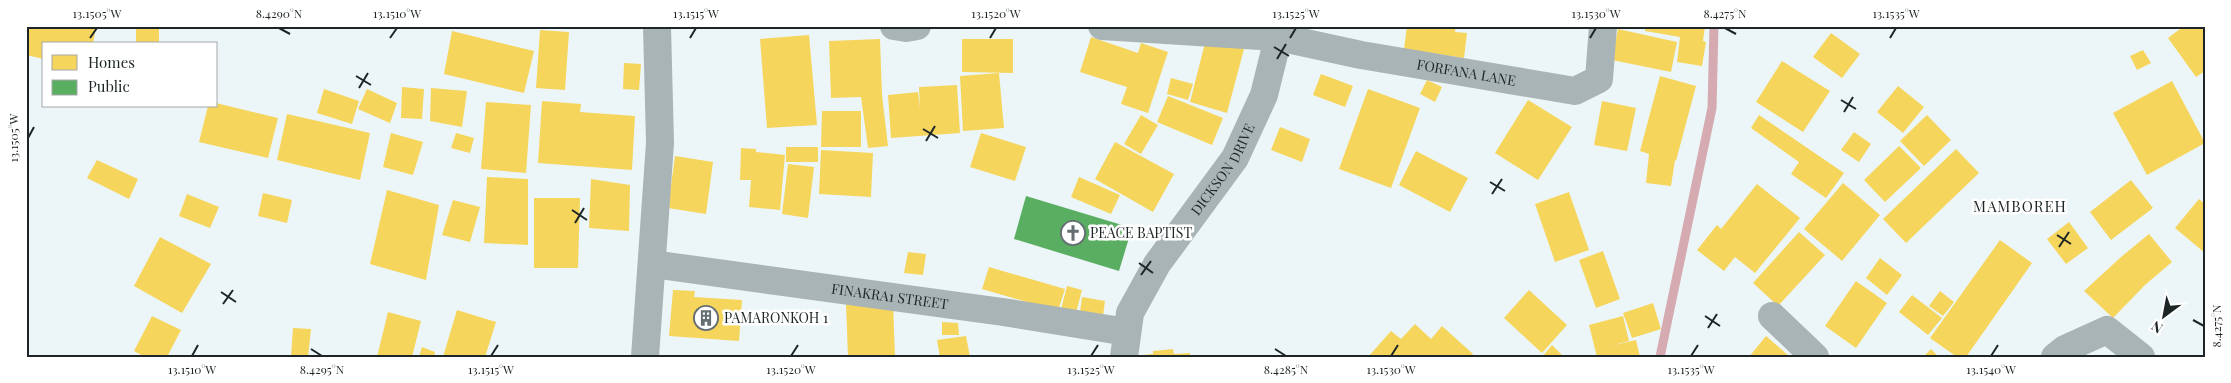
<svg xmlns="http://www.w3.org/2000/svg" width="2231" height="383" font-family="'Playfair Display',serif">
<rect width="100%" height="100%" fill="#ecf6f8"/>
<path fill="#f6d55c" d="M26 26H96L93 44H44V59L26 55Z
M136 26H159V44H136Z
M1407 26H1456L1455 32 1467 33 1464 58 1404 49Z
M1645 26H1705L1703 41 1706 42 1702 66 1677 62 1680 37 1645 31Z
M2184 26H2205V71L2196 77 2168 38Z
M1618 29 1677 42 1671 72 1612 60Z
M540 30 569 32 565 90 536 88Z
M452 31 534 51 524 93 444 74Z
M1831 33 1860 54 1842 78 1813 57Z
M809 35 817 125 767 128 760 39Z
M1091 37 1138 53 1141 43 1168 52 1148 113 1121 104 1127 87 1080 72Z
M880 39 882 95 888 146 868 148 861 97 831 98 829 41Z
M962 39H1013V73L962 72Z
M1206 39 1244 49 1227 113 1190 102Z
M2143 50 2151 63 2137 70 2130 56Z
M1782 61 1830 91 1803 132 1756 102Z
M624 63 641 64 639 90 623 89Z
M999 73 1004 128 963 131 960 76Z
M1321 74 1353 86 1345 107 1313 95Z
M1660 76 1696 86 1676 161 1675 160 1671 186 1646 183 1649 154 1640 151Z
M1171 78 1193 84 1188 100 1167 94Z
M1427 80 1442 87 1435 102 1420 94Z
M2172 81 2205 143 2147 175 2113 113Z
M957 85 960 133 891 138 888 95 918 92 920 108 919 87Z
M1898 86 1924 107 1903 133 1877 112Z
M402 87 424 89 422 119 401 118Z
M431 88 467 91 462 127 430 121Z
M324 89 359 101 352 124 317 113Z
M367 89 397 103 390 123 358 109Z
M1368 89 1420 108 1391 188 1339 169Z
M1168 96 1223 118 1212 145 1157 122Z
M1528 100 1572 127 1538 180 1495 153Z
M542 101 581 104 580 112 635 116 632 170 538 163Z
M1602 101 1636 108 1627 151 1594 145Z
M486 102 531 105 526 173 481 169Z
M216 103 278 118 268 158 199 142 208 106H216Z
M822 111H861V147H821Z
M287 114 370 133 360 180 277 160Z
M1141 115 1158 125 1141 154 1124 144Z
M1759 115 1844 173 1826 198 1791 174 1799 162 1751 128Z
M1927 115 1951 140 1924 166 1900 141Z
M1280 127 1310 139 1302 162 1271 150Z
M1854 132 1871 144 1859 162 1841 150Z
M391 133 423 142 413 175 383 167Z
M456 133 474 138 470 153 451 148Z
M981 133 1026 147 1015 181 970 167Z
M1115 142 1174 174 1153 212 1095 179Z
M1899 146 1921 168 1885 202 1864 180Z
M786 147H818V162H786Z
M741 148 756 149V152L785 155 780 210 749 207 751 180H740Z
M1956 149 1979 173 1906 243 1883 219Z
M821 150 873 153 871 197 819 194Z
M1416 151 1468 178 1450 212 1399 185Z
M675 156 713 162 706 214 668 208Z
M97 160 138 179 129 199 87 178Z
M788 164 814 167 808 218 782 214Z
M487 177 528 179V245L484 243Z
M1079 177 1120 195 1111 214 1071 197Z
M591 179 630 185 629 231 589 228Z
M2131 180 2153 208 2111 240 2090 212Z
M1843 183 1880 215 1842 261 1804 229Z
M1757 184 1800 218 1755 273 1735 257 1724 271 1697 250 1717 225 1721 229Z
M387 190 439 205 426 280 370 264Z
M1569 192 1589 250 1555 262 1535 204Z
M263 193 292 200 287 223 258 216Z
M187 194 219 207 210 228 179 216Z
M534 198H580L578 268H534Z
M2199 199 2205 204V253L2175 228Z
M453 200 480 207 470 242 442 235Z
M2069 222 2088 248 2066 264 2047 239Z
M1799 232 1825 255 1778 306 1753 283Z
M2149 234 2172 262 2145 285 2113 318 2084 291 2121 257Z
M160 237 211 264 182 313 134 286Z
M2000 240 2032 263 1966 357H1957L1930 338Z
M1603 251 1620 299 1596 308 1579 260Z
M908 252 926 254 923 275 904 273Z
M1880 258 1902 275 1887 295 1866 278Z
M989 267 1065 289 1058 311 982 289Z
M1856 281 1887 303 1856 348 1825 326Z
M1067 286 1082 290 1076 313 1061 309Z
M673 290 695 291 694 297 742 300 739 341 669 336Z
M1529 290 1567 325 1542 353 1504 318Z
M1940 291 1954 302 1943 316 1929 306Z
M1912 295 1942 318 1928 335 1899 312Z
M1082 297 1105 301 1103 316 1080 312Z
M893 303 895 357H848L846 304Z
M1653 303 1661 329 1632 338 1623 313Z
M457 310 496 322 485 357H443Z
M388 312 421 321 412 357H377Z
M152 316 181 330 167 357H145L134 351Z
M1623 316 1629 341 1610 346 1636 340 1640 357H1597L1589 325Z
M942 322 958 323 959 335H942Z
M1415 324 1431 339 1442 326 1473 354 1471 357H1368L1391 331 1401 339Z
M293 328 311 329 308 357H291Z
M966 336 970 357H940L937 340Z
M1766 336 1790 357H1749Z
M1552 345 1564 357H1542Z
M422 347 435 352 434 357H419Z
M1173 349 1174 354 1190 353V357H1142V355L1153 354V351Z
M1931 349 1939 357H1923Z"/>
<path fill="#5aae61" d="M1026 196 1132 228 1119 271 1014 239Z"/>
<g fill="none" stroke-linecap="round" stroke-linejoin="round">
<path stroke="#d5aab0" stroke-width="9" d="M1660 357 1712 108 1714 26"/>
<g stroke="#a9b4b6" stroke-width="28">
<path d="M894 26 906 28 917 26"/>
<path id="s1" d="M1102 26 1278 37 1361 55 1575 91 1599 79 1603 26"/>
<path id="s2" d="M652 264 1003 312 1127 332"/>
<path d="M1772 316 1815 357"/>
<path d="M645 357 660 143 657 26"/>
<path id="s3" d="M1124 357 1130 313 1157 264 1235 158 1264 95 1281 26"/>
<path d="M2055 357 2065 349 2107 330 2141 357"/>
</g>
</g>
<path fill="none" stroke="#1d2526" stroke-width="2" d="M279 28 290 34M1725 28 1736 34M90 38 97 28M390 38 397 28M690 38 696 28M990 38 996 28M1290 38 1296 28M1590 38 1596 28M1890 38 1896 28M1274 47 1289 56M1277 59 1286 44M356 76 371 85M359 88 368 73M1841 100 1856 109M1844 112 1853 97M923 129 938 138M28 138 34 127M926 141 935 126M1490 182 1505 191M1492 194 1502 179M572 210 587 220M575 223 584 208M2057 235 2071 244M2059 247 2069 232M1139 263 1153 273M1141 275 1151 261M221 292 236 302M223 304 233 290M1705 316 1720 326M2193 320 2204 326M1708 328 1717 314M311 349 322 356M1275 349 1286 356M192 356 198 345M491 356 498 345M791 356 798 345M1091 356 1098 345M1391 356 1398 345M1691 356 1698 345M1991 356 1998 345"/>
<defs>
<symbol id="church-ring" viewBox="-11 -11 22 22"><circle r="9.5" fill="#fff" stroke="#656e70" stroke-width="1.5"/><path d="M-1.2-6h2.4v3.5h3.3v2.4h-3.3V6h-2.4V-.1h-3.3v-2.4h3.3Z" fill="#656e70"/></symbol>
<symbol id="building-ring" viewBox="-11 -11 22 22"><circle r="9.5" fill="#fff" stroke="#656e70" stroke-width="1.5"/><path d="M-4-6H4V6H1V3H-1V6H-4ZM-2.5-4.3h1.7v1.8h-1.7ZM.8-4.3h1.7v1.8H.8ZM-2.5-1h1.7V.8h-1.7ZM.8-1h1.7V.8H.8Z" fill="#656e70"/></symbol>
</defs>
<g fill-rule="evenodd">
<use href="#church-ring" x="1059" y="219" width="28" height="28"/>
<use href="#building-ring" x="692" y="304" width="28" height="28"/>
</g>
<g text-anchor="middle" stroke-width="5" stroke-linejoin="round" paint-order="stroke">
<g font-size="14" fill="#1d2526" stroke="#fff">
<text dy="5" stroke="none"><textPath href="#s1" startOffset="368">FORFANA LANE</textPath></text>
<text dy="5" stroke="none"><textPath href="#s3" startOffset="216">DICKSON DRIVE</textPath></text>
<text dy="5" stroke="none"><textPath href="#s2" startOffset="240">FINAKRA1 STREET</textPath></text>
</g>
<g font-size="14" fill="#1d2526" stroke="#fff" text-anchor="start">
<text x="1090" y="238">PEACE BAPTIST</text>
<text x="724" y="323">PAMARONKOH 1</text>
</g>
<g font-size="15" letter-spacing="1" fill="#1d2526" stroke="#fff">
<text x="2020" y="212">MAMBOREH</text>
</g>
</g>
<rect width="2231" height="383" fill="none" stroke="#ffffff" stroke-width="55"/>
<rect x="42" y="42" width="175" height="65" fill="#ffffff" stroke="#a5a8a8"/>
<rect x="52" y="55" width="25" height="15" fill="#f6d55c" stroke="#a5a8a8"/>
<text x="88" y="68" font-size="15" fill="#1d2526">Homes</text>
<rect x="52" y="80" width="25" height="15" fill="#5aae61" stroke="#a5a8a8"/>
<text x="88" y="92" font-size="15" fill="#1d2526">Public</text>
<g transform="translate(2164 316) rotate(212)" stroke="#ffffff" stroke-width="4" paint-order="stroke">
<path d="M0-4L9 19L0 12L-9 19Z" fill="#1d2526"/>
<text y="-8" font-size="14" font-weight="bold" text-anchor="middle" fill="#1d2526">N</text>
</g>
<rect x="28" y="28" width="2176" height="328" fill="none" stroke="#1d2526" stroke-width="2"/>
<g font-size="12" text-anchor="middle" fill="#1d2526">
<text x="97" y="18">13.1505°W</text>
<text x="279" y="18">8.4290°N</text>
<text x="397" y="18">13.1510°W</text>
<text x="696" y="18">13.1515°W</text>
<text x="996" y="18">13.1520°W</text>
<text x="1296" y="18">13.1525°W</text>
<text x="1596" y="18">13.1530°W</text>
<text x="1725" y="18">8.4275°N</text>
<text x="1896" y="18">13.1535°W</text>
<text transform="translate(14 138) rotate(-90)" y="4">13.1505°W</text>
<text transform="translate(2217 326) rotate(-90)" y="4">8.4275°N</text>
<text x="192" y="374">13.1510°W</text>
<text x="322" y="374">8.4295°N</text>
<text x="491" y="374">13.1515°W</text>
<text x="791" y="374">13.1520°W</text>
<text x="1091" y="374">13.1525°W</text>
<text x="1286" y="374">8.4285°N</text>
<text x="1391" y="374">13.1530°W</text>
<text x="1691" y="374">13.1535°W</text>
<text x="1991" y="374">13.1540°W</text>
</g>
</svg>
